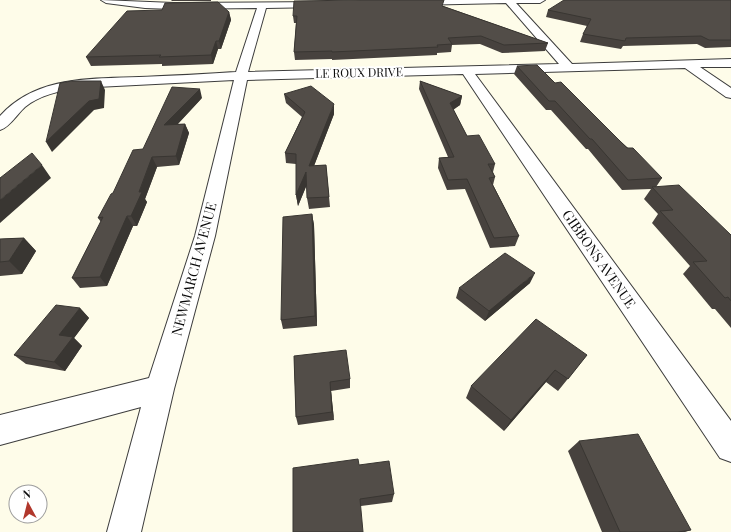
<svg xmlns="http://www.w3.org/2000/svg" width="731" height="532" font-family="'Playfair Display',serif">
<rect width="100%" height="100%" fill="#fefce9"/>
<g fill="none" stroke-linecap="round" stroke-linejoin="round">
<defs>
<path id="minor" d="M101 0 174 3 326 2 328 4 326 6 323 7 266 8 248 72 559 64 506 3 414 5 409 2 411 0H545L540 3H516L572 64 731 59V67H700L731 88V98L726 97 685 68 475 74 731 421V462L720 458 463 74 247 80 215 236 174 389 141 532H107L141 407 0 445V415L149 378 195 236 234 80 77 88C59 91 40 95 25 107 17 114 10 127 0 130V116C36 76 90 79 139 77 171 76 203 74 236 72L257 8 174 9 145 8 106 3Z"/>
</defs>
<use href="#minor" stroke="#3d3d3d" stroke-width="2"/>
<use href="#minor" fill="#fff" fill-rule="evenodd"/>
</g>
<path fill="#47423e" d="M171 0H211V1H172Z
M731 0V47L705 48 697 44 623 46 621 49 580 42 583 34 587 26 546 17 548 10Z
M443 6 548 43 545 51 502 53 480 44 452 45 451 52 437 53V55L332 60V59L295 60 294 52 296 23H294L293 16Z
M229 12 231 20 221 49H218L213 64 162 66V64L91 66 86 57Z
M517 66 555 83 662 178 656 187 731 235V328L715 309H712L683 274 690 266 652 223 658 214 644 199 651 189 622 190 588 149H586L551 110H546L514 74Z
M420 81 462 96 460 105 453 109 467 136 495 164 493 172 495 177 493 185 519 236 515 246 490 248 465 189 447 190 438 168 439 158 448 157 419 89Z
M284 94 334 114 314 166 326 165 330 207 309 209 307 198V184L298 206 296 195V164L286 163 285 153 302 117 286 103Z
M202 98 178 124H185L189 133 179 165 157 167 145 199 147 202 137 226H133L107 286 80 288 72 278 101 222 98 218 113 193 143 149Z
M312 214 314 225 317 326 283 329 281 320Z
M24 238 36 251 22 274 0 276V239Z
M530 283 485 321 456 298 459 288Z
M80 308 89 318 74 338 82 346 65 371 26 364 14 355Z
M587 355 558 391 546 382 504 431 466 398 471 386Z
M294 356 350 379V388L331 391 334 420 298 425 296 417Z
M579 441 691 530 685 532H602L568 451Z
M359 465 394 494 392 502 361 506 293 532Z"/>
<path fill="#393632" d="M229 12 231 20 221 49 219 41Z
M216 41 218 49 213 64 211 55Z
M101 81 105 90 104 108 94 110 52 152 46 142Z
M200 89 202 98 168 134 164 125Z
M462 96 460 105 449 113 450 103Z
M334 104V114L310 176 309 166Z
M185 124 189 133 179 165 176 156Z
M152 157 157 167 145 199 147 202 137 226 131 216Z
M42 165 51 178 0 223V200Z
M306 172 308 182 298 206 296 195Z
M312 214 314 225 317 326 315 316Z
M127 216 133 226 107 286 100 277Z
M24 238 36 251 22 274 9 261Z
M535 273 530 283 485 321 489 311Z
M80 308 89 318 74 338 82 346 65 371 54 362 59 335Z
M555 370 546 382 504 431 511 420Z
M330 382 331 391 334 420 332 412Z"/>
<path fill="#524d48" stroke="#393632" d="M361 0H444L442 6 548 43 504 45 481 36 448 38 452 44 437 45 438 47 332 52V51L294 52 297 16H293L294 1Z
M564 0H731V40H709L701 36 626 38 625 41 583 34 591 19 548 10Z
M218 2 229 12 219 41H216L211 55 159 57 161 55 86 57 127 11 162 10 165 3Z
M537 65 555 83 561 82 627 148H633L662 178 628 180 592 139H590L555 101H549L517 66Z
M72 81H101L99 99 89 101 46 142 60 83Z
M420 81 462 96 450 103 467 136 479 135 495 164H488L495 177 489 178 519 236 494 238 467 179 448 180 439 158 454 157Z
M311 86 334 104 309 166 326 165 329 197 307 198 306 172 296 195V154L285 153 305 112 284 94Z
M172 87 200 89 164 125 185 124 176 156 152 157 139 192H142L131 216H127L100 277 72 278 103 217 98 218 111 194 113 193 133 150 143 149Z
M32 153 42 165 0 200V178Z
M679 185 731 235V301L728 297 725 298 693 262 707 261 660 211 673 210 652 187Z
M312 214 315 316 281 320 283 217Z
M24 238 9 261 0 262V239Z
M505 253 535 273 489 311 459 288Z
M56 305 80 308 59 335 73 337 54 362 14 355Z
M536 319 587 355 568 379 555 370 511 420 471 386Z
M346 350 350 379 330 382 332 412 296 417 294 356Z
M638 434 691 530 678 532H620L579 441Z
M358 459 359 465 389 461 394 494 360 499 363 532H293V468Z"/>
<g text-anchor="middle" stroke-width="4" stroke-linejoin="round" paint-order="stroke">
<g font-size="12" fill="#0a0a0a" stroke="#fff">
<text transform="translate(359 73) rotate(-1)" y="4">LE ROUX DRIVE</text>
</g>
<g font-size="14" fill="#0a0a0a" stroke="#fff">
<text transform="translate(599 259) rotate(55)" y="5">GIBBONS AVENUE</text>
<text transform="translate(194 269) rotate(-75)" y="5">NEWMARCH AVENUE</text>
</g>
</g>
<g transform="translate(28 504) rotate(353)"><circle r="19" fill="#ffffff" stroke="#9d9d9d"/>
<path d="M0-3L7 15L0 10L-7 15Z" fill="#b1372c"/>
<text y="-6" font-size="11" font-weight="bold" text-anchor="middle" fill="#0a0a0a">N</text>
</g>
</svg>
